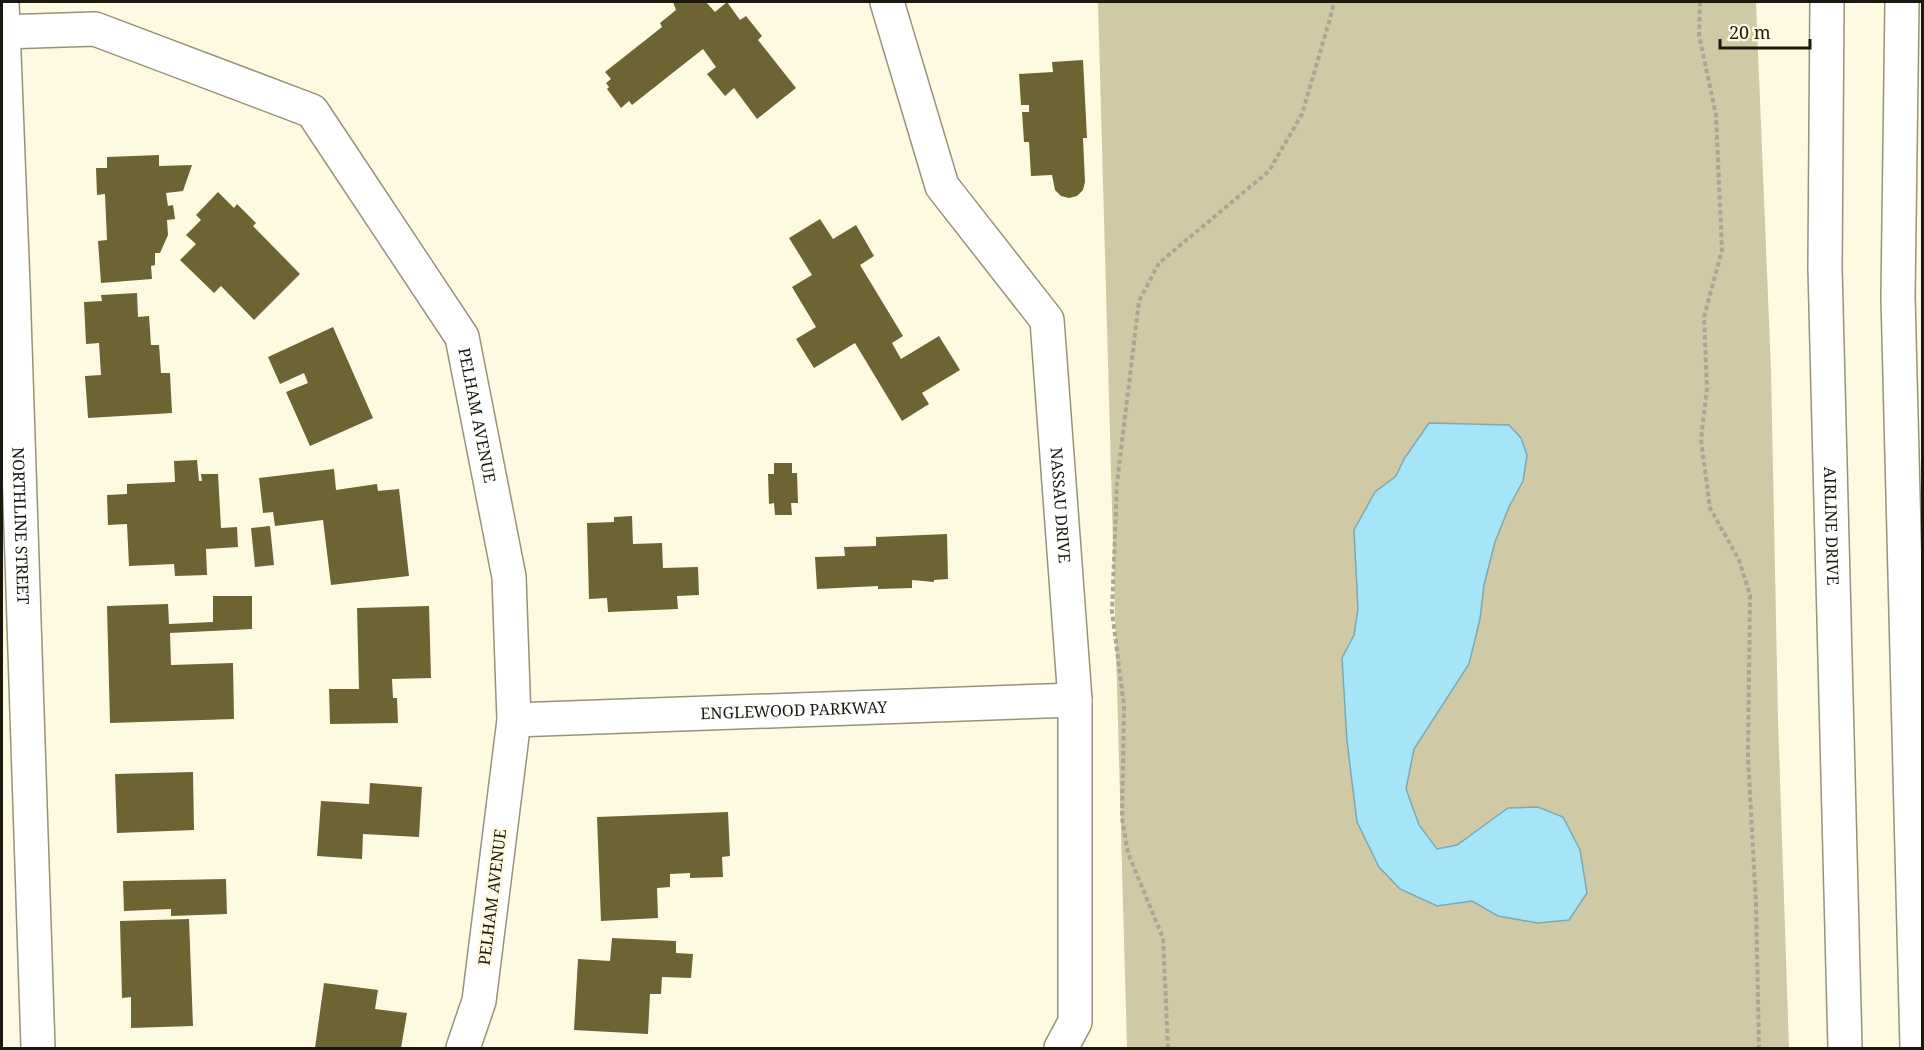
<svg xmlns="http://www.w3.org/2000/svg" width="1924" height="1050" font-family="'Noto Serif',serif">
<rect width="100%" height="100%" fill="#fefae2"/>
<path fill="#d0c9a5" d="M1098 2H1756L1771 370 1778 719 1789 1048H1127Z"/>
<path fill="#a6e5f8" stroke="#7ca8b2" stroke-width="1.5" d="M1429 423 1509 425 1521 438 1527 455 1523 481 1509 507 1495 542 1484 585 1480 619 1469 664 1414 749 1406 789 1419 825 1437 849 1457 845 1508 808 1538 807 1563 817 1580 850 1587 893 1569 920 1538 923 1498 916 1472 901 1437 906 1400 889 1379 867 1357 822 1347 741 1342 658 1354 635 1358 609 1354 530 1375 492 1396 476 1404 459Z"/>
<path fill="#6d6333" d="M673 2H706L715 12 727 2 740 20 746 16 762 36 758 40 796 88 757 119 734 88 725 96 707 74 716 67 703 49 632 105 629 101 621 108 607 89 609 87 606 83 611 79 605 72 662 27 660 23 676 10Z
M1083 60 1087 138H1083L1085 182 1083 190 1077 196 1069 198 1061 196 1055 190 1052 175 1031 176 1029 142H1024L1022 112H1029V105H1021L1019 74 1053 72 1052 62Z
M159 155V166L192 165 183 191 166 193 168 206 173 205 175 219 167 220 168 235 160 253H155V265L151 266 152 279 101 283 98 241 107 240 105 194 97 195 96 168H107V157Z
M218 192 234 208 237 204 256 223 253 226 300 274 254 320 221 286 214 293 180 260 196 244 186 235 201 220 196 215Z
M820 219 833 239 856 225 874 256 860 265 903 336 892 343 901 359 939 336 960 370 922 393 929 404 902 421 855 343 814 368 796 339 816 327 792 287 812 275 789 238Z
M137 293 138 317 149 316 151 345H159L161 373H170L172 413 88 418 85 376 101 375 99 343 86 344 84 302 102 301 101 295Z
M333 327 373 418 310 446 286 392 308 383 304 373 280 384 268 357Z
M197 460 199 481H202L201 474H218L221 528 237 527 238 547 206 549 207 575 175 576 174 564 129 566 127 524 108 525 107 495 127 494V484L175 482 174 461Z
M774 463H792V473H797L798 503H791L792 515H775L774 503 769 504 768 474H774Z
M334 469 336 490 377 484 378 491 399 489 409 576 331 585 323 520 275 526 273 512 263 513 259 478Z
M632 516 633 544 662 543 663 568 698 567 699 595 677 596 678 609 608 612 607 598 589 599 587 523 614 522V517Z
M270 526 274 565 255 567 251 528Z
M947 534 948 579 934 580V582L912 580V588L878 589V586L817 589 815 557 845 556 844 547 876 546V537Z
M213 596H252V629L170 633 171 665 233 663 234 719 110 723 107 606 168 604 169 624 213 622Z
M429 606 431 678 392 679 393 698H397L398 723 330 724 329 689H359L357 608Z
M193 772 194 830 117 833 115 774Z
M370 783 422 787 419 837 363 834 362 859 317 856 321 801 369 804Z
M728 812 730 856 722 857 723 877 690 878V873L670 874V887L657 888 658 918 601 921 597 817Z
M226 879 227 914 171 916V909L124 911 123 881Z
M189 919 193 1026 131 1028V997L122 998 120 921Z
M612 938 676 941V953L693 954 691 978 662 977 661 994H650L648 1034 574 1030 578 959 610 961Z
M324 983 378 990 375 1009 407 1013 401 1048H315Z"/>
<g fill="none" stroke-linecap="round" stroke-linejoin="round">
<defs>
<g id="minor">
<path id="s1" d="M2 2 13 285 38 1048"/>
<path id="s2" d="M887 2 942 186 1047 320 1075 700V1022L1061 1048"/>
<path id="s3" d="M2 32 95 29 312 111 462 337 509 577 514 720 479 1001 463 1048"/>
<path id="s4" d="M514 720 1075 700"/>
</g>
<g id="highway">
<path id="s5" d="M1827 2 1825 268 1845 1048"/>
<path d="M1902 2 1898 297 1917 1048"/>
</g>
</defs>
<use href="#minor" stroke="#989378" stroke-width="36"/>
<use href="#highway" stroke="#989378" stroke-width="36"/>
<path stroke="#aaa694" stroke-width="4" stroke-dasharray="4.5 3" stroke-linecap="butt" d="M1700 2 1699 35 1716 115 1722 250 1704 317 1707 388 1701 440 1710 508 1739 560 1750 595 1748 757 1756 904 1759 1048
M1168 1048 1163 938 1128 853 1122 818 1124 706 1112 611 1117 483 1139 301 1159 263 1269 171 1302 114 1329 22 1334 2"/>
<use href="#minor" stroke="#fff" stroke-width="33"/>
<use href="#highway" stroke="#fff" stroke-width="33"/>
</g>
<g text-anchor="middle" stroke-width="6" stroke-linejoin="round" paint-order="stroke">
<g font-size="16" fill="#1b190f" stroke="#fefae2">
<text dy="6" stroke="none"><textPath href="#s3" startOffset="676">PELHAM AVENUE</textPath></text>
<text dy="6" stroke="none"><textPath href="#s2" startOffset="548">NASSAU DRIVE</textPath></text>
<text dy="6" stroke="none"><textPath href="#s1" startOffset="524">NORTHLINE STREET</textPath></text>
<text dy="6" stroke="none"><textPath href="#s5" startOffset="524">AIRLINE DRIVE</textPath></text>
<text dy="6" stroke="none"><textPath href="#s4" startOffset="280">ENGLEWOOD PARKWAY</textPath></text>
<text transform="translate(492 897) rotate(-83)" y="6">PELHAM AVENUE</text>
</g>
</g>
<rect width="1924" height="1050" fill="none" stroke="#1b190f" stroke-width="6"/>
<path d="M1720 39v9h90v-9" fill="none" stroke="#1b190f" stroke-width="3"/>
<text x="1729" y="39" font-size="18" fill="#1b190f" stroke="#fefae2" stroke-width="4.5" paint-order="stroke">20 m</text>
</svg>
